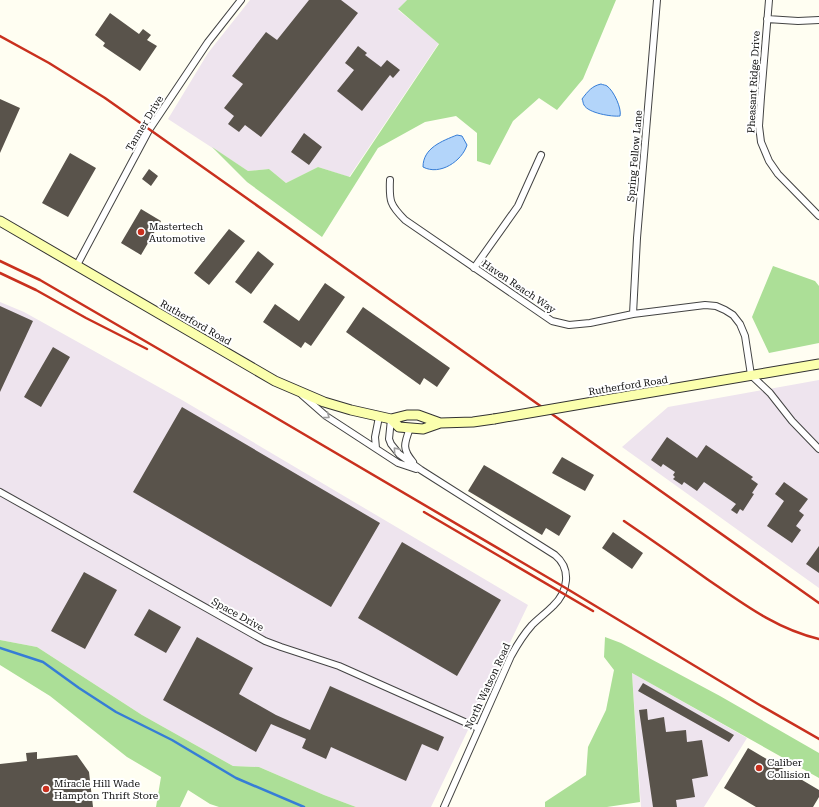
<svg xmlns="http://www.w3.org/2000/svg" width="819" height="807" font-family="'Roboto Serif',serif">
<rect width="100%" height="100%" fill="#fffef2"/>
<path fill="#eee4ee" d="M250 0H407L398 10 439 43 349 177 318 167 286 183 269 169 248 171 168 119 208 53Z
M0 302 24 312 182 400 528 605 431 807H356L324 795 259 767 233 766 142 715 37 647 0 640Z
M819 380V588L622 447 668 407Z
M632 673 747 738 704 807H641Z"/>
<path fill="#acdf97" d="M407 0H616L583 79 557 110 539 98 513 121 490 165 477 161V133L456 116 425 122 378 148 322 237 247 182 212 147 248 171 269 169 286 183 318 167 350 177 439 44 398 9Z
M773 266 815 281 819 286V343L769 353 752 317Z
M605 637 621 643 720 696 819 753V778L632 673 640 802 607 807H545V802L586 775 588 747 606 710 614 670 604 657Z
M0 640 37 647 142 715 233 766 259 767 324 795 356 807H219L210 804 188 790 180 807H156L161 777 127 757 50 696 0 665Z"/>
<path fill="#b3d5fa" stroke="#367dd6" d="M601 84C603 85 606 85 607 86 614 91 622 109 620 116 612 117 588 113 584 105 583 104 583 100 582 99 588 91 592 86 601 84Z
M457 135 462 136 467 145C462 161 440 176 423 167 423 148 442 141 457 135Z"/>
<g fill="none" stroke-linecap="round" stroke-linejoin="round">
<path stroke="#367dd6" stroke-width="2.5" d="M0 648 43 662 79 688 116 712 172 740 236 778 304 807"/>
</g>
<path fill="#59534b" d="M309 0H341L358 13 261 137 245 125 239 132 228 124 234 116 224 108 243 84 232 76 266 32 277 40Z
M110 13 139 34 143 29 151 35 147 40 157 46 140 71 103 46 105 43 95 35Z
M358 46 367 53 365 55 381 67 387 60 400 70 393 78 390 75 362 111 337 91 354 70 345 63Z
M0 99 20 108 0 153Z
M304 133 322 147 309 165 291 152Z
M70 153 96 168 68 217 42 203Z
M149 169 158 176 151 186 142 179Z
M141 209 161 221 141 255 121 243Z
M229 229 245 241 209 285 194 273Z
M258 251 274 264 251 294 235 282Z
M325 283 345 297 311 346 305 342 301 348 263 322 275 304 299 321Z
M0 306 33 321 0 392Z
M363 307 450 368 437 387 424 378 420 385 346 332Z
M53 347 70 357 41 407 24 397Z
M182 407 380 523 331 607 133 492Z
M667 437 697 458 706 445 753 477 751 479 758 484 752 493 754 494 743 511 740 509 737 514 731 510 736 504 704 482 697 491 684 482 682 485 673 479 675 477 673 475 675 472 663 464 661 467 651 460Z
M562 457 594 475 585 491 552 473Z
M484 465 571 516 559 536 546 528 542 535 468 491Z
M784 482 808 499 799 511 804 515 796 526 801 530 792 543 767 526 784 501 775 494Z
M613 532 643 553 632 569 602 548Z
M402 542 501 600 457 676 358 618Z
M819 546V573L806 564Z
M84 572 117 590 85 649 51 631Z
M149 609 181 627 166 653 134 635Z
M197 637 253 668 239 694 276 715 310 730 330 686 444 737 438 751 422 744 406 781 331 747 326 759 302 748 306 739 271 724 256 752 163 700Z
M643 683 734 735 729 742 638 691Z
M647 709 648 720 664 717 666 732 686 730 687 742 702 740 708 776 692 779 695 797 676 800 677 807H653L639 710Z
M748 748 819 790V797L813 807H756L724 788Z
M37 752V759L77 755 89 772 93 807H0V764L27 761 26 753Z"/>
<g fill="none" stroke-linecap="round" stroke-linejoin="round">
<defs>
<path id="street" d="M769 0 761 97 759 126 761 142 769 161 778 174 819 216
M767 19 798 21 819 20
M390 180C389 201 390 205 405 220L552 321 569 325 590 323 633 314 705 305 716 306 725 310 733 315 740 324 745 336 751 375 770 393 792 421 819 449
M77 265 149 130 208 42 241 0
M474 268 518 206 541 155
M633 314 637 238 657 0
M302 395 326 416 398 463 416 469
M391 419 389 439 391 444 399 454 421 470 555 555C572 569 568 592 553 606 546 613 539 618 532 625 524 634 517 645 511 656L444 807
M410 428C404 444 402 449 413 462
M376 448 375 437 379 417
M0 492 265 641 281 647 339 666 478 728"/>
<path id="secondary" d="M0 221 275 381 324 402 351 410 391 419 407 415H418L440 423
M599 401 819 364
M391 419 399 427 423 429 440 423 473 422 494 419"/>
</defs>
<use href="#street" stroke="#434343" stroke-width="8"/>
<use href="#secondary" stroke="#323232" stroke-width="11"/>
<use href="#street" stroke="#fff" stroke-width="6"/>
<use href="#secondary" stroke="#fbffad" stroke-width="9"/>
<path stroke="#c9301e" stroke-width="2.5" d="M0 36 49 63 105 98 819 603
M0 261 40 280 169 355 564 587 758 704 819 739
M0 273 36 290 86 318 147 349
M424 512 593 611
M624 521C652 540 679 559 707 579 742 603 776 629 819 639"/>
<defs>
<path id="secondary-bridge" d="M494 419 599 401"/>
</defs>
<use href="#secondary-bridge" stroke="#323232" stroke-width="11" stroke-linecap="butt"/>
<use href="#secondary-bridge" stroke="#fbffad" stroke-width="9"/>
</g>
<defs><path id="oneway-chevron" d="M-2-3.5L2.5 0L-2 3.5" fill="none" stroke-width="1.6" stroke-linecap="round" stroke-linejoin="round"/></defs>
<g stroke="#9f9f9f">
<use href="#oneway-chevron" transform="translate(327 416) rotate(37)"/>
<use href="#oneway-chevron" transform="translate(396 450) rotate(-131)"/>
</g>
<g fill="#c9301e" stroke="#fff" stroke-width="1.5">
<circle cx="141" cy="232" r="4"/>
<circle cx="759" cy="768" r="4"/>
<circle cx="46" cy="789" r="4"/>
</g>
<g text-anchor="middle" stroke-width="4" stroke-linejoin="round" paint-order="stroke">
<g font-size="10" fill="#101010" stroke="#fff">
<text transform="translate(753 82) rotate(-87)" y="4">Pheasant Ridge Drive</text>
<text transform="translate(144 123) rotate(-59)" y="4">Tanner Drive</text>
<text transform="translate(634 156) rotate(-85)" y="4">Spring Fellow Lane</text>
<text transform="translate(519 286) rotate(34)" y="4">Haven Reach Way</text>
<text transform="translate(196 322) rotate(30)" y="4">Rutherford Road</text>
<text transform="translate(628 385) rotate(-9)" y="4">Rutherford Road</text>
<text transform="translate(238 614) rotate(29)" y="4">Space Drive</text>
<text transform="translate(487 686) rotate(-65)" y="4">North Watson Road</text>
</g>
<g font-size="10" fill="#101010" stroke="#fff" text-anchor="start">
<text x="149" y="230">Mastertech<tspan x="149" dy="12">Automotive</tspan></text>
<text x="767" y="766">Caliber<tspan x="767" dy="12">Collision</tspan></text>
<text x="54" y="787">Miracle Hill Wade<tspan x="54" dy="12">Hampton Thrift Store</tspan></text>
</g>
</g>
</svg>
